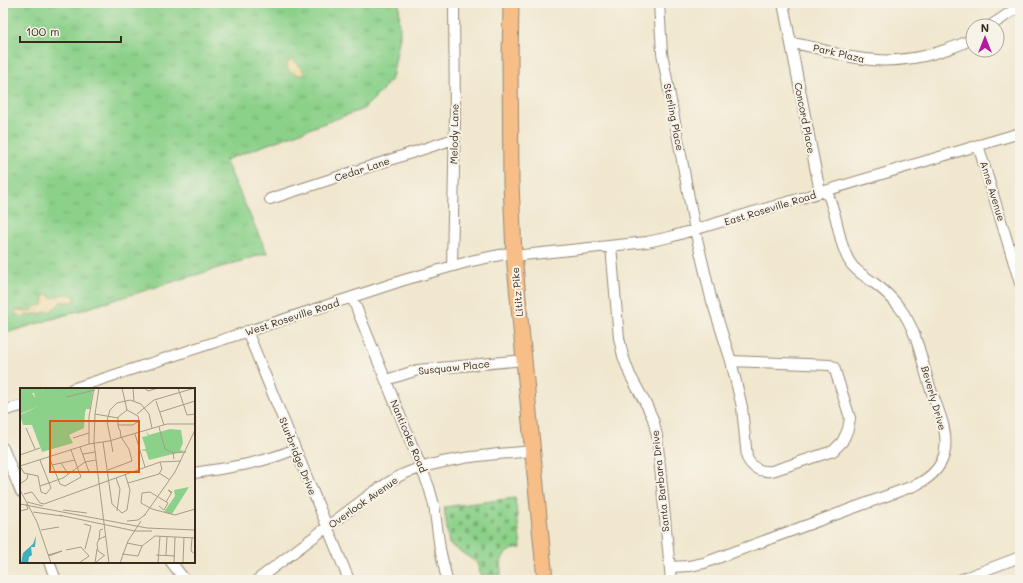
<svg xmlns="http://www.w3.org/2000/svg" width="1023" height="583" font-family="Mali,sans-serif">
<defs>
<pattern id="grass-tufts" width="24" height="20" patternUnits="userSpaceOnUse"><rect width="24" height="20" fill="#8cd18a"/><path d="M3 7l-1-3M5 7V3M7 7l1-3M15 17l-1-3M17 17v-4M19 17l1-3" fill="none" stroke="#74aa70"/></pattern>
<pattern id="sand-dots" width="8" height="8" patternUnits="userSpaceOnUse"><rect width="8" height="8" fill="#eeda9e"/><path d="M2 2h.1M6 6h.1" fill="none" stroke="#cdbb88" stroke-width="1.8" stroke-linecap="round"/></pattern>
<pattern id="cemetery-stones" width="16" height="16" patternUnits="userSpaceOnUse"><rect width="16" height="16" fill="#8cd18a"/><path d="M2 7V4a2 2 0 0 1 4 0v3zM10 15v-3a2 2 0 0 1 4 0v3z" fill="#74aa70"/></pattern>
</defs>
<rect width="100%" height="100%" fill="#f7f3e8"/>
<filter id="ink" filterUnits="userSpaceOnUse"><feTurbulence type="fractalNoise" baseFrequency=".025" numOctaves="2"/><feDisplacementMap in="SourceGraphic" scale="8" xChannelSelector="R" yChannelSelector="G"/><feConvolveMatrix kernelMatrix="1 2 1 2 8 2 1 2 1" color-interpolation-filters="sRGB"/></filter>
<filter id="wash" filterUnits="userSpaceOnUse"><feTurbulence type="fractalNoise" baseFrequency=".012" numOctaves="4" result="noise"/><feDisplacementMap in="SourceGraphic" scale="16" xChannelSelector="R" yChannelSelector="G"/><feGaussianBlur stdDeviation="0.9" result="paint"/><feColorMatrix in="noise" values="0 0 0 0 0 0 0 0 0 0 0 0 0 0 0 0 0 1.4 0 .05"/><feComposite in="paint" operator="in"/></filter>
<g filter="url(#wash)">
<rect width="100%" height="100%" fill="#f0e7ce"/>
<path fill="url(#grass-tufts)" stroke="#647e54" d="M3 3H399L400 36 392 78 380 93 363 109 225 160 267 253 3 334Z"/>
<path fill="url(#sand-dots)" stroke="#94825e" d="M292 59 302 68 304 72 302 75C298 76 291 72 287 69V63Z
M48 294 53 298C62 295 71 290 76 300L72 302H61L51 311 20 317 15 313 16 310 32 311 36 306 43 305 44 297Z"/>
<path fill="url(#cemetery-stones)" stroke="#647e54" d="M515 498 521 548C503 550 500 558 501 575H480L479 564 449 544 444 507Z"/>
</g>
<g filter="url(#ink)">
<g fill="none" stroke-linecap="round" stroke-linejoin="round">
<defs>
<path id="minor" d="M659 3 662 53 695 230 711 298 731 361
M990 26 1020 6
M791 43C811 45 830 53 851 57 881 63 910 61 939 52 951 48 962 45 973 38
M978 145 1020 283
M270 199 454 139
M611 246 619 338 623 356 630 375 647 406 653 419 657 436 671 580
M452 266 455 118 454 3
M352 297 429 487 434 505 440 549 447 580
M247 331 349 580
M731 361 830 365 834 367 850 418 848 429 845 436 842 442 833 451 772 471C760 472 753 469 747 458L742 407Z
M386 380 418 370 524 360
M72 389 404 280 471 261 500 255 508 253 514 255H523L647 242 670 237 1020 133
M3 411 21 406
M3 448 21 492
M194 473C231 467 261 464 295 449
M49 562 56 580
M171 562 185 580
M670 567 689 566 704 563 916 485C928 479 940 469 944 455 950 432 937 408 930 387 921 360 918 332 900 308 893 299 884 290 874 283 866 277 857 272 851 264 841 249 839 229 834 212 832 207 831 202 829 197 826 193 821 191 819 187L783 3
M257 580 372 493C383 486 394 478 406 473 446 457 490 455 533 451
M959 580 1020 557"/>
<path id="highway" d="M511 3 510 60 511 182 514 255 545 580"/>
</defs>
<use href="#minor" stroke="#968876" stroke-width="12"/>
<use href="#highway" stroke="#968876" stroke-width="17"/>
<use href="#minor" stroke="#fff" stroke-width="10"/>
<use href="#highway" stroke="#f7be87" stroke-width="15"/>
</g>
</g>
<g text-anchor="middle" stroke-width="4" stroke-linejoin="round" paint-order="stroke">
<g font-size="10" fill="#3b2a1e" stroke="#f7f3e8">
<text transform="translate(839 53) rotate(13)" y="4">Park Plaza</text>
<text transform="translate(674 117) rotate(79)" y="4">Sterling Place</text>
<text transform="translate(805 118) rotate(79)" y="4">Concord Place</text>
<text transform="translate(454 134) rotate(-89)" y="4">Melody Lane</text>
<text transform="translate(362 169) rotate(-18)" y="4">Cedar Lane</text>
<text transform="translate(993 191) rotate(73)" y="4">Anne Avenue</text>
<text transform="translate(770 208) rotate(-17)" y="4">East Roseville Road</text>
<text transform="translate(517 292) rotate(-95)" y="4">Lititz Pike</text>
<text transform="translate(292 317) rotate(-18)" y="4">West Roseville Road</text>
<text transform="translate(454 367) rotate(-6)" y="4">Susquaw Place</text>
<text transform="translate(934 398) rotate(74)" y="4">Beverly Drive</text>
<text transform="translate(409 436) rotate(67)" y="4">Nanticoke Road</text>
<text transform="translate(298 456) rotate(68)" y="4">Sturbridge Drive</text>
<text transform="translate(660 481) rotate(-96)" y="4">Santa Barbara Drive</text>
<text transform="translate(363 502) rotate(-35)" y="4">Overlook Avenue</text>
</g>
</g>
<g transform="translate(20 388)">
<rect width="175" height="175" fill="#f0e7ce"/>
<path d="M24 0H73L70 21H66L65 25 64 40 49 47 53 55 22 64 12 37H3L0 27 18 18 0 26V8L12 5 15 10 14 4H22Z" fill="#8cd18a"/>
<path d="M0 0H24L22 4 12 5 18 17 0 26ZM150 41 161 42 163 55 160 62 165 63 129 72 126 63 120 62 126 61 122 49 128 48 126 43 129 47ZM169 99 152 126 144 124 155 108 154 102Z" fill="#8cd18a"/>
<path d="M16 148 15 159H11L12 167 9 169 8 175H1L3 165 13 156Z" fill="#41aebf"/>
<path fill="none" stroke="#a89b88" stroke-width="1" d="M79 0 75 26 74 55 89 175M102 0 107 22M113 0 114 13M124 0 128 3 138 0M158 0 167 27 175 26M46 9 75 2M136 13 144 37M140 24 175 13M75 26 98 30M117 26 134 12 175 0M139 39 145 61 153 65 154 71M6 40 15 61M115 46 125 79M53 50 69 45M83 54 92 116 102 125 107 122 110 102 105 86M69 56V29L74 0M60 59 69 84M93 64 87 33 90 22 97 15 110 12 121 16 129 26 132 40M153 65 166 64M63 66 75 64M0 67 20 60M29 69 40 96 45 98 61 89 51 62M41 75 48 86M32 77 55 72M0 78 69 56 89 53 147 36H175M0 78 4 85 18 88 21 104 26 106 31 100 20 72M88 82 112 73 109 61 101 49 100 42 99 41 98 37V29L107 22 118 28 119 33 113 37H98M139 85 150 92M96 90 100 101 97 123M108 95 139 86 142 81 140 74M0 96 7 91 8 86M20 98 43 90 65 74 76 72M0 102 17 134 31 175M4 106 12 104 20 115 24 116 140 74 161 73M7 114 23 118M146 114 152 104 148 102 151 105M0 116 127 140 175 142M139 118 144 122 148 115 130 104 122 105 121 115 132 121 155 127 175 121M43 122 67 125M0 123 8 121 6 116M13 124 42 128M39 127 115 143H132M124 128 155 84 175 42M107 133 118 132 126 126M64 136 71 138 65 161M21 142 39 139M172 150 171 163 175 166M79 152 80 142 83 141M107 155 122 158 135 148 175 150M46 162 61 159 69 168M102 166 118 168 122 158M28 167 42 163 29 168M84 167 78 163 77 156 79 151 86 148M136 167 155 168M146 167 147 149M59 175 69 168M75 175 85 167M75 175 77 161M100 175 108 153 121 133M138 175 140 148M154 175 155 149M163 175 164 149"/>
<path fill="#df570d" fill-opacity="0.15" stroke="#df570d" stroke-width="2" d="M30 33H119V84H30Z"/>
<rect width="175" height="175" fill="none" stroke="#3b2a1e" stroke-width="2"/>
</g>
<rect width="1023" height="583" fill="none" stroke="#f7f3e8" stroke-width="16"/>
<g transform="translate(985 38)"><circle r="19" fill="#f7f3e8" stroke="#aca397"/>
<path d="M0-3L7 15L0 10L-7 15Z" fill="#b5179e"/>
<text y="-6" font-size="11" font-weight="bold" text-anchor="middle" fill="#3b2a1e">N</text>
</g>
<path d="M20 36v6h101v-6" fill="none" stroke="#3b2a1e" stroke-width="2"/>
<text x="26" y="36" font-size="12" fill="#3b2a1e" stroke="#f7f3e8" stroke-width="3" paint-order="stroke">100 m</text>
</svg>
